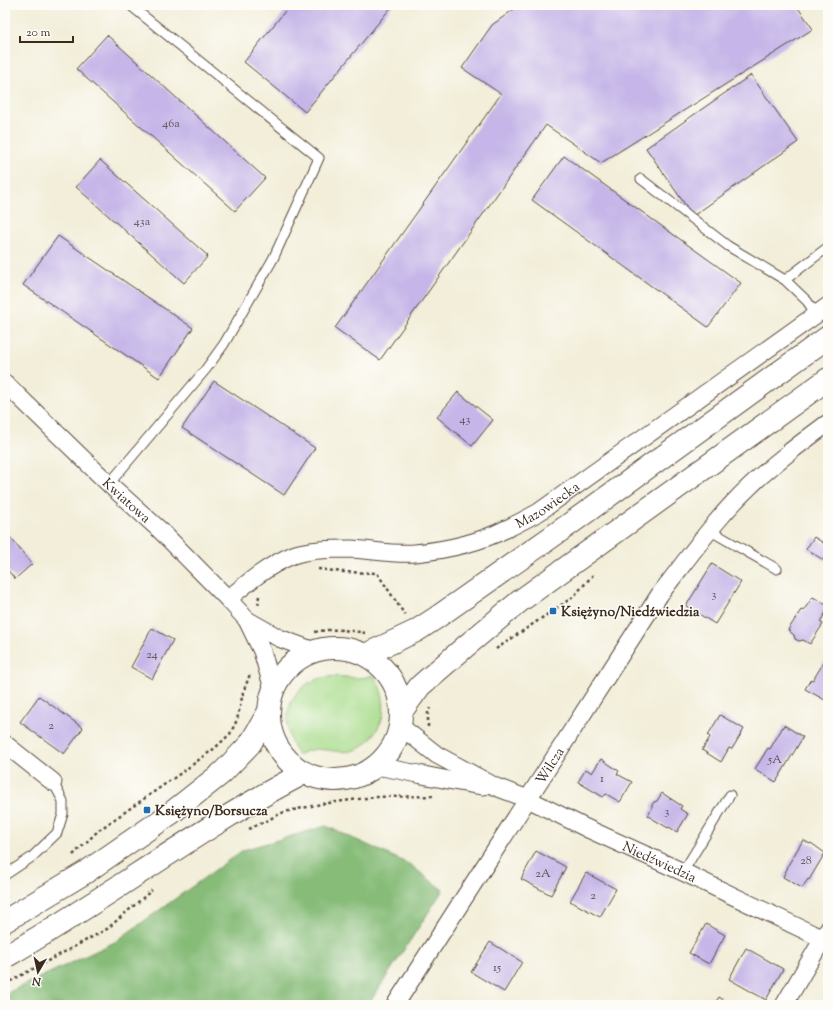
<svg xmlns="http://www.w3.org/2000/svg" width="833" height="1010" font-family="'Sorts Mill Goudy',serif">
<rect width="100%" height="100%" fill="#fdfcf7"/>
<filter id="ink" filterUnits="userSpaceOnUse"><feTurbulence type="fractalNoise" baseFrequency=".025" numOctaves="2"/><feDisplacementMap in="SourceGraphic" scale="8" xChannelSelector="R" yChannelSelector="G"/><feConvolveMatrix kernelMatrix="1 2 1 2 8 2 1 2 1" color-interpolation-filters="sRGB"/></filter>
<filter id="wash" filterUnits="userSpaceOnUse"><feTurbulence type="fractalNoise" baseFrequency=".012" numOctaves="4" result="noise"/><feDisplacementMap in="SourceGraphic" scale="16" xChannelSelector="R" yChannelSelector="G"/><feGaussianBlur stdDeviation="0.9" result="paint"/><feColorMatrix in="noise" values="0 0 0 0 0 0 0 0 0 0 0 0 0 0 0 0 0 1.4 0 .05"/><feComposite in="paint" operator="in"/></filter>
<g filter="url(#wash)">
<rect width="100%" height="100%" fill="#f2eed9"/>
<path fill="#a8dc8c" stroke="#728355" d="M373 675C386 694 388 715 374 734 370 741 363 747 355 750 340 755 325 747 310 750 306 751 302 753 298 755 277 723 287 683 327 677 344 674 354 682 373 675Z"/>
<path fill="#86bc78" stroke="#60734b" d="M326 826 409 864 443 890 368 1005H5V994L115 942 243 850Z"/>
<g id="blocks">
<path fill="#c5b5e8" d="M290 5H393L305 112 244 62Z
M520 5H796L813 29 601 163 546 125 380 360 335 328 501 94 462 68 492 25Z
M107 35 265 178 235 211 76 69Z
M751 75 798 142 693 216 646 148Z
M564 156 741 283 708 327 532 200Z
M100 160 208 256 184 283 76 187Z
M58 236 193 328 159 378 23 285Z
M214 381 315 448 284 495 182 428Z
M458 392 493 420 472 446 437 417Z
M9 536 32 564 15 579 5 567V540Z
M814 537 825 544 828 539V557L825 561 806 549Z
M712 564 741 582 715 624 686 606Z
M813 597 828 606V609L820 622 823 624 810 644 803 640 799 641 795 639 794 635 788 630 801 610 803 611Z
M152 628 173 640 152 679 131 667Z
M827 657 828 658V694L825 700 805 689 811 679 813 680Z
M39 696 83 728 64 754 20 722Z
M720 715 744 729 732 749 729 748 721 762 702 750 710 737 708 735Z
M784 725 803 737 776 782 755 769 768 748 770 749Z
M601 759 619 771 617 774 632 782 620 802 606 794 603 797 578 782 586 769 592 773Z
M662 793 682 806 680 809 688 814 677 832 669 827 668 828 648 816 652 808V805L654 802 657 801Z
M803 840 810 844 811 843 825 853 809 880 808 879 802 888 783 877 788 867H787Z
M536 851 566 867 551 895 521 879Z
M586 873 616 889 600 917 570 901Z
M706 924 725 935 709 964 689 953Z
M490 942 522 962 504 992 471 972Z
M746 948 783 969 766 1000 729 979Z
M719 997 727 1002H730V1003L732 1005H714Z"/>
</g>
</g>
<g filter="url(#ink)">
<use href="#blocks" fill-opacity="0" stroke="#56473a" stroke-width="1"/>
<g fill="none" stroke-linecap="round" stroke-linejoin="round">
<defs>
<path id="lane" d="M641 179 728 246 785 280 807 301 816 314
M785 280 828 247
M109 484 206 369 224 344 273 259 319 158 130 5
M709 530 777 569
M683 872 730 795
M5 875 32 857 57 833 63 814V801L53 782"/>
<g id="street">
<path id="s1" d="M5 383 109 484 161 531 228 599 247 620 262 651 273 689"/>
<path id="s2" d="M228 599C248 582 269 565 293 555 309 549 335 549 351 549 372 550 394 555 415 553 446 550 478 543 506 529 517 524 528 518 539 512L828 306"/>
<path d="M247 620 279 638 314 651"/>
<path id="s3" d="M400 726 437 755 496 787 528 799 586 828 683 872 823 939"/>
<path d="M5 744 53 782"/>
<path d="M376 766C412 772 448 781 484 786"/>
<path id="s4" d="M395 1005 660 594C689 557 716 518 750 486 774 463 801 443 828 423"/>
<path d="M784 1005 828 930"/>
</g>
<path id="secondary" d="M269 714a66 66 0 1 1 132 0a66 66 0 1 1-132 0Z
M365 655 416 631 436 618 567 526 828 337
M401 712 420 686 466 646 520 601 828 379
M5 921 86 872 170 814 222 773 250 744 268 713
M5 957C107 899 200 827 304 773"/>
</defs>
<use href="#lane" stroke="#56473a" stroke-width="11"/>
<use href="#street" stroke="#56473a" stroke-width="19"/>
<use href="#secondary" stroke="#56473a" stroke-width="24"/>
<path stroke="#56473a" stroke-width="2.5" stroke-dasharray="3 3" stroke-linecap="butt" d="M318 569 343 572 377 573 405 615
M259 596 258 602 260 607
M315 632C332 628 348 630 365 633
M496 649 573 597 593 575
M428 727V712L430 708
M249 829 284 812 321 804 374 797 435 796
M73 855 99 830 181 773 215 748 230 734 237 720 243 693 250 674
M5 984 107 929 152 890"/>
<use href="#lane" stroke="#fff" stroke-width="9"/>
<use href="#street" stroke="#fff" stroke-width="17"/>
<use href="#secondary" stroke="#fff" stroke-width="22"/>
</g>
</g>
<g fill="#1f6fb2" stroke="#fdfcf7" stroke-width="1.5">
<rect x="549" y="607" width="8" height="8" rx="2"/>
<rect x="143" y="806" width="8" height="8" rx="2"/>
</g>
<g text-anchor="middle" stroke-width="3" stroke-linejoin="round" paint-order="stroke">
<g font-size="12" fill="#5e4d50">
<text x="171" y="127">46a</text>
<text x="142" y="225">43a</text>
<text x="465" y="423">43</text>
<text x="714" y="598">3</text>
<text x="152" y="658">24</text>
<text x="51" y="729">2</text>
<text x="775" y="763">5A</text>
<text x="602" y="782">1</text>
<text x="667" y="815">3</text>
<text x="806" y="864">28</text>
<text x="543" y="877">2A</text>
<text x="593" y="899">2</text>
<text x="497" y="971">15</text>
</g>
<g font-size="14" fill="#3b2a1e" stroke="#fdfcf7">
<text dy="5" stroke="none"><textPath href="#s1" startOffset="169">Kwiatowa</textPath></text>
<text dy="5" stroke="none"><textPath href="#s2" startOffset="344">Mazowiecka</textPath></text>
<text dy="5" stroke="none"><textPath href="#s4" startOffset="285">Wilcza</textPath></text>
<text dy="5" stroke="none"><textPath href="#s3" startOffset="294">Niedźwiedzia</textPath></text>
</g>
<g font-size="14" font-weight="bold" fill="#3b2a1e" stroke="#fdfcf7" text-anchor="start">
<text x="561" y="616">Księżyno/Niedźwiedzia</text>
<text x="155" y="815">Księżyno/Borsucza</text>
</g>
</g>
<rect width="833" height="1010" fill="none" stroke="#fdfcf7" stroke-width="20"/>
<g transform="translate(38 972) rotate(189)" stroke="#fdfcf7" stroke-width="3" paint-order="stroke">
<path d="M0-3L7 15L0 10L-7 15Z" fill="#3b2a1e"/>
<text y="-6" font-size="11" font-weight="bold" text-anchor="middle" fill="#3b2a1e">N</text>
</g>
<path d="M20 36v6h53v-6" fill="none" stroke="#3b2a1e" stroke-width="2"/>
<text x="26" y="36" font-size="12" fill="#3b2a1e" stroke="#fdfcf7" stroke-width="3" paint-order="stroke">20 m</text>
</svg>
